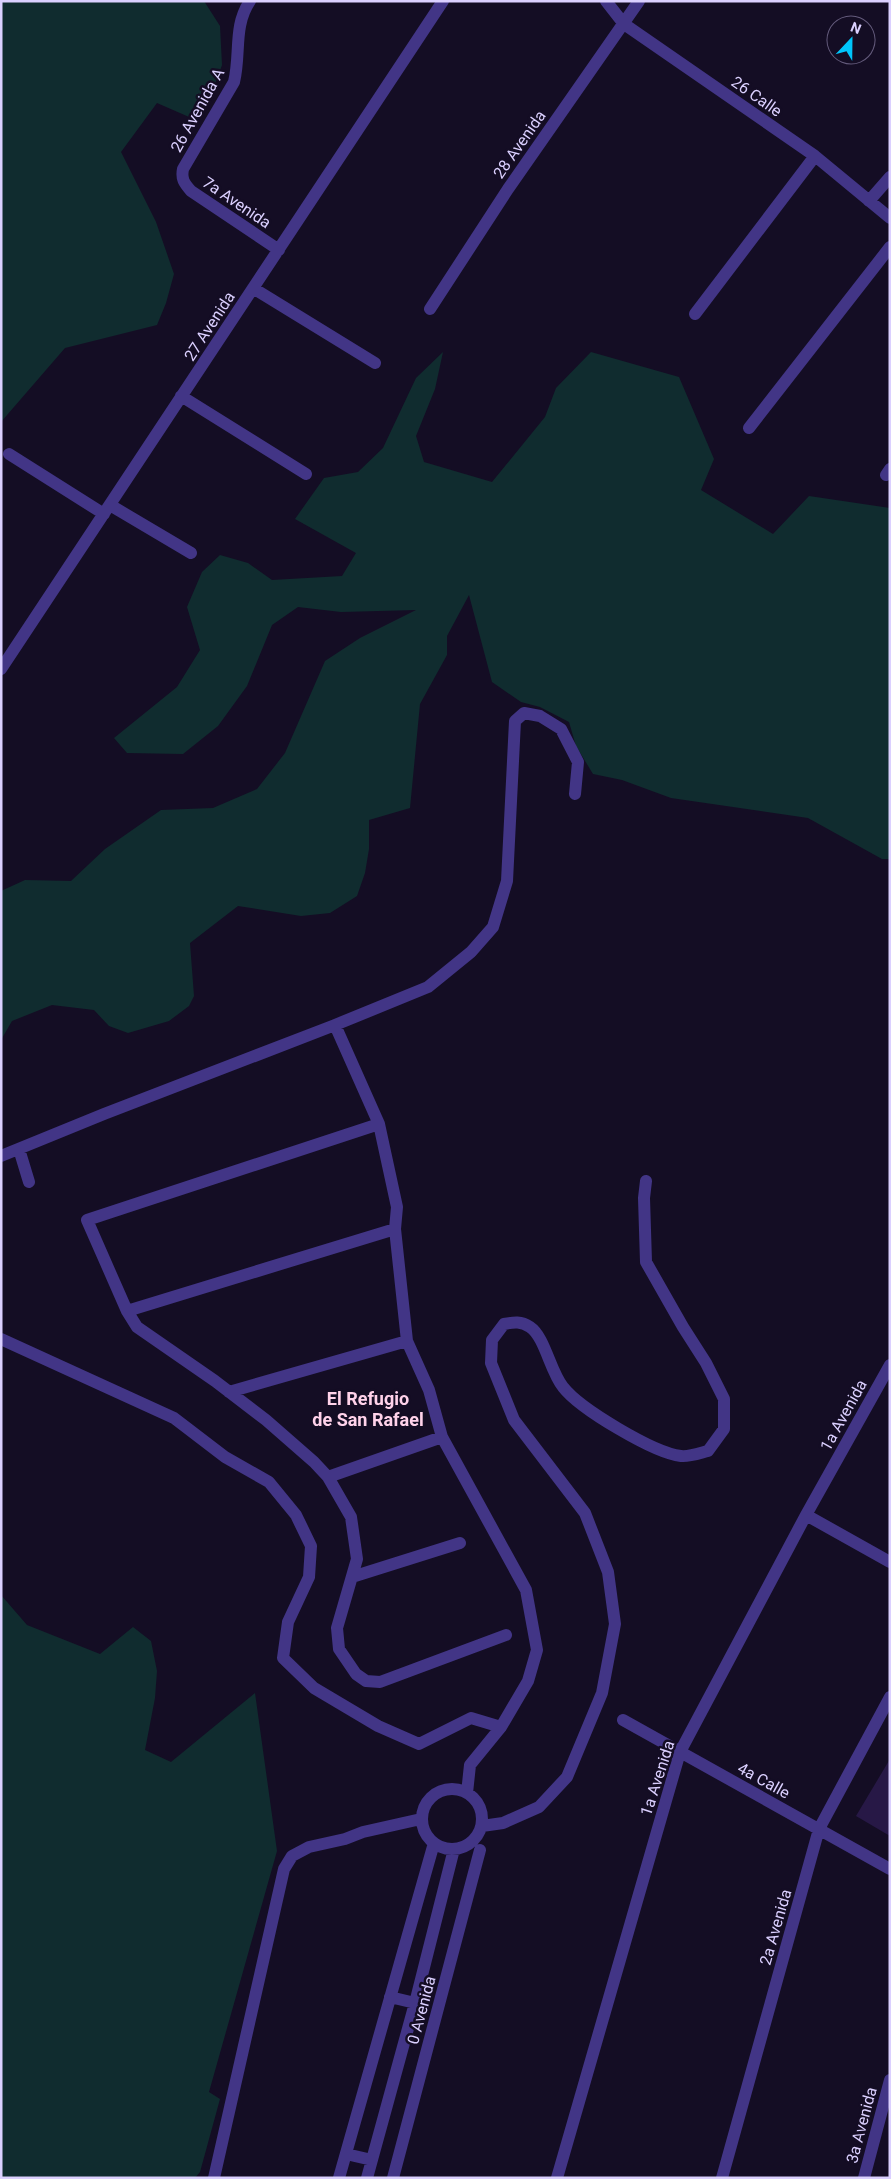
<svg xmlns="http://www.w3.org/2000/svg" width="891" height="2179" font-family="Roboto,sans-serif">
<rect width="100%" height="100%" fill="#140d24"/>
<path fill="#102c2f" d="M1 1H204L220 26 222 65 210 98 196 120 157 103 121 152 156 222 174 274 166 303 157 325 65 348 1 422Z
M443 352 435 389 416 436 424 462 492 482 545 417 556 388 591 352 679 377 714 459 701 490 773 534 809 496 890 508V859H882L808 818 671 798 622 780 593 774 576 746 569 722 540 707 521 702 492 682 469 595 447 636V655L420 704 410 808 369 820V849L365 873 357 896 330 913 301 916 238 906 190 943 194 996 189 1006 169 1021 128 1033 109 1026 94 1010 52 1005 12 1021 1 1040V891L25 880 71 881 105 849 161 810 213 808 257 789 285 753 325 661 360 638 416 610 341 612 298 607 272 625 247 686 218 726 183 754 127 753 114 738 177 687 200 650 187 607 202 572 220 555 248 563 272 580 342 576 356 553 295 519 324 478 358 472 383 448 416 378Z
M1 1595 27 1625 100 1654 133 1627 151 1641 157 1671 155 1698 145 1750 171 1762 255 1693 277 1851 209 2092 220 2099 200 2172 195 2178H1Z"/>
<path fill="#271846" d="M890 1759V1836L856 1816Z"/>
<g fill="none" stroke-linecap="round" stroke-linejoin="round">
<path stroke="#423586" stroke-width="12" d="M250 1C233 26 241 54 234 82L183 169C181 179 184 183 191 191L279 250
M606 1 624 24 815 156 890 218
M869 201 890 177
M253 288 375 363
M430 309 508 189 639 1
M695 314 815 156
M181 396 306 474
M749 428 890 247
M9 454 104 514
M886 475 890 469
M110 505 191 553
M1 669 443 1
M379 1124 87 1220 127 1311 137 1327 215 1381 266 1420 314 1462 328 1477 442 1437
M19 1149 29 1182
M1 1156 104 1114 335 1025
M127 1311 395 1229
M1 1339 174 1418 225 1457 269 1482 296 1515 311 1546 309 1577 288 1622 283 1658 314 1688 378 1726 419 1744 471 1718 501 1727
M229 1392 407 1341
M328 1477 351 1517 357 1559 337 1628 339 1649 356 1674 366 1681 380 1682 506 1635
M806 1515 890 1562
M352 1577 460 1543
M623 1720 890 1869
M422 1819a30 30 0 1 1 60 0a30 30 0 1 1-60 0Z
M467 1793 470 1765 501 1727 528 1681 537 1650 526 1590 442 1437 429 1390 407 1341 395 1229 397 1207 379 1124 335 1025 428 987 471 952 493 927 507 881 515 721 524 713 540 716 561 729 578 762 575 794
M482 1826 503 1823 539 1807 567 1777 602 1693 615 1624 608 1572 585 1513 514 1420 491 1363 492 1340 504 1324C514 1322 521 1321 530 1327 545 1337 550 1371 563 1387 580 1409 654 1453 681 1456 689 1457 700 1453 708 1451L724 1429V1399L706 1363 683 1327 646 1262 644 1198 646 1181
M390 1997 415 2003
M346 2154 372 2160
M214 2178 284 1869 292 1856 309 1847 345 1839 363 1832 421 1819
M339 2178 434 1843
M367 2178 415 2003 454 1849
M393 2178 480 1850
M557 2178 680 1752 806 1515 890 1365
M722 2178 819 1829 890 1697
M864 2178 890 2080"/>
</g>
<g text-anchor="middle" stroke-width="5" stroke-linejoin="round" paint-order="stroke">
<g font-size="16" fill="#dbd0ff" stroke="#140d24">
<text transform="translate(757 96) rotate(35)" y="6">26 Calle</text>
<text transform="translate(197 110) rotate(-61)" y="6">26 Avenida A</text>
<text transform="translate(519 144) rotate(-55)" y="6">28 Avenida</text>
<text transform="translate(237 202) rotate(34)" y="6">7a Avenida</text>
<text transform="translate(209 326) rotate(-57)" y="6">27 Avenida</text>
<text transform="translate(843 1415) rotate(-61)" y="6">1a Avenida</text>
<text transform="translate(657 1778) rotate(-72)" y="6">1a Avenida</text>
<text transform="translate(764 1780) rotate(29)" y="6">4a Calle</text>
<text transform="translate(775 1927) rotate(-74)" y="6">2a Avenida</text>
<text transform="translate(421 2010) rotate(-75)" y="6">0 Avenida</text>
<text transform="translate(861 2125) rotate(-75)" y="6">3a Avenida</text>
</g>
<g font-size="18" font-weight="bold" fill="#ffd2ea" stroke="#140d24">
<text x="368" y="1405">El Refugio<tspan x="368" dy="21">de San Rafael</tspan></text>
</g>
</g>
<rect width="891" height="2179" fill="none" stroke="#dbd0ff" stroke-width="5"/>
<g transform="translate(851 40) rotate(22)"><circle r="24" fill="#140d24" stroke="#645b7c"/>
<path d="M0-4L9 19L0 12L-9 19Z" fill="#00c5fb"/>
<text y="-8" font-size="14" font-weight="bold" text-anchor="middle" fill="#dbd0ff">N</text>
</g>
</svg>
